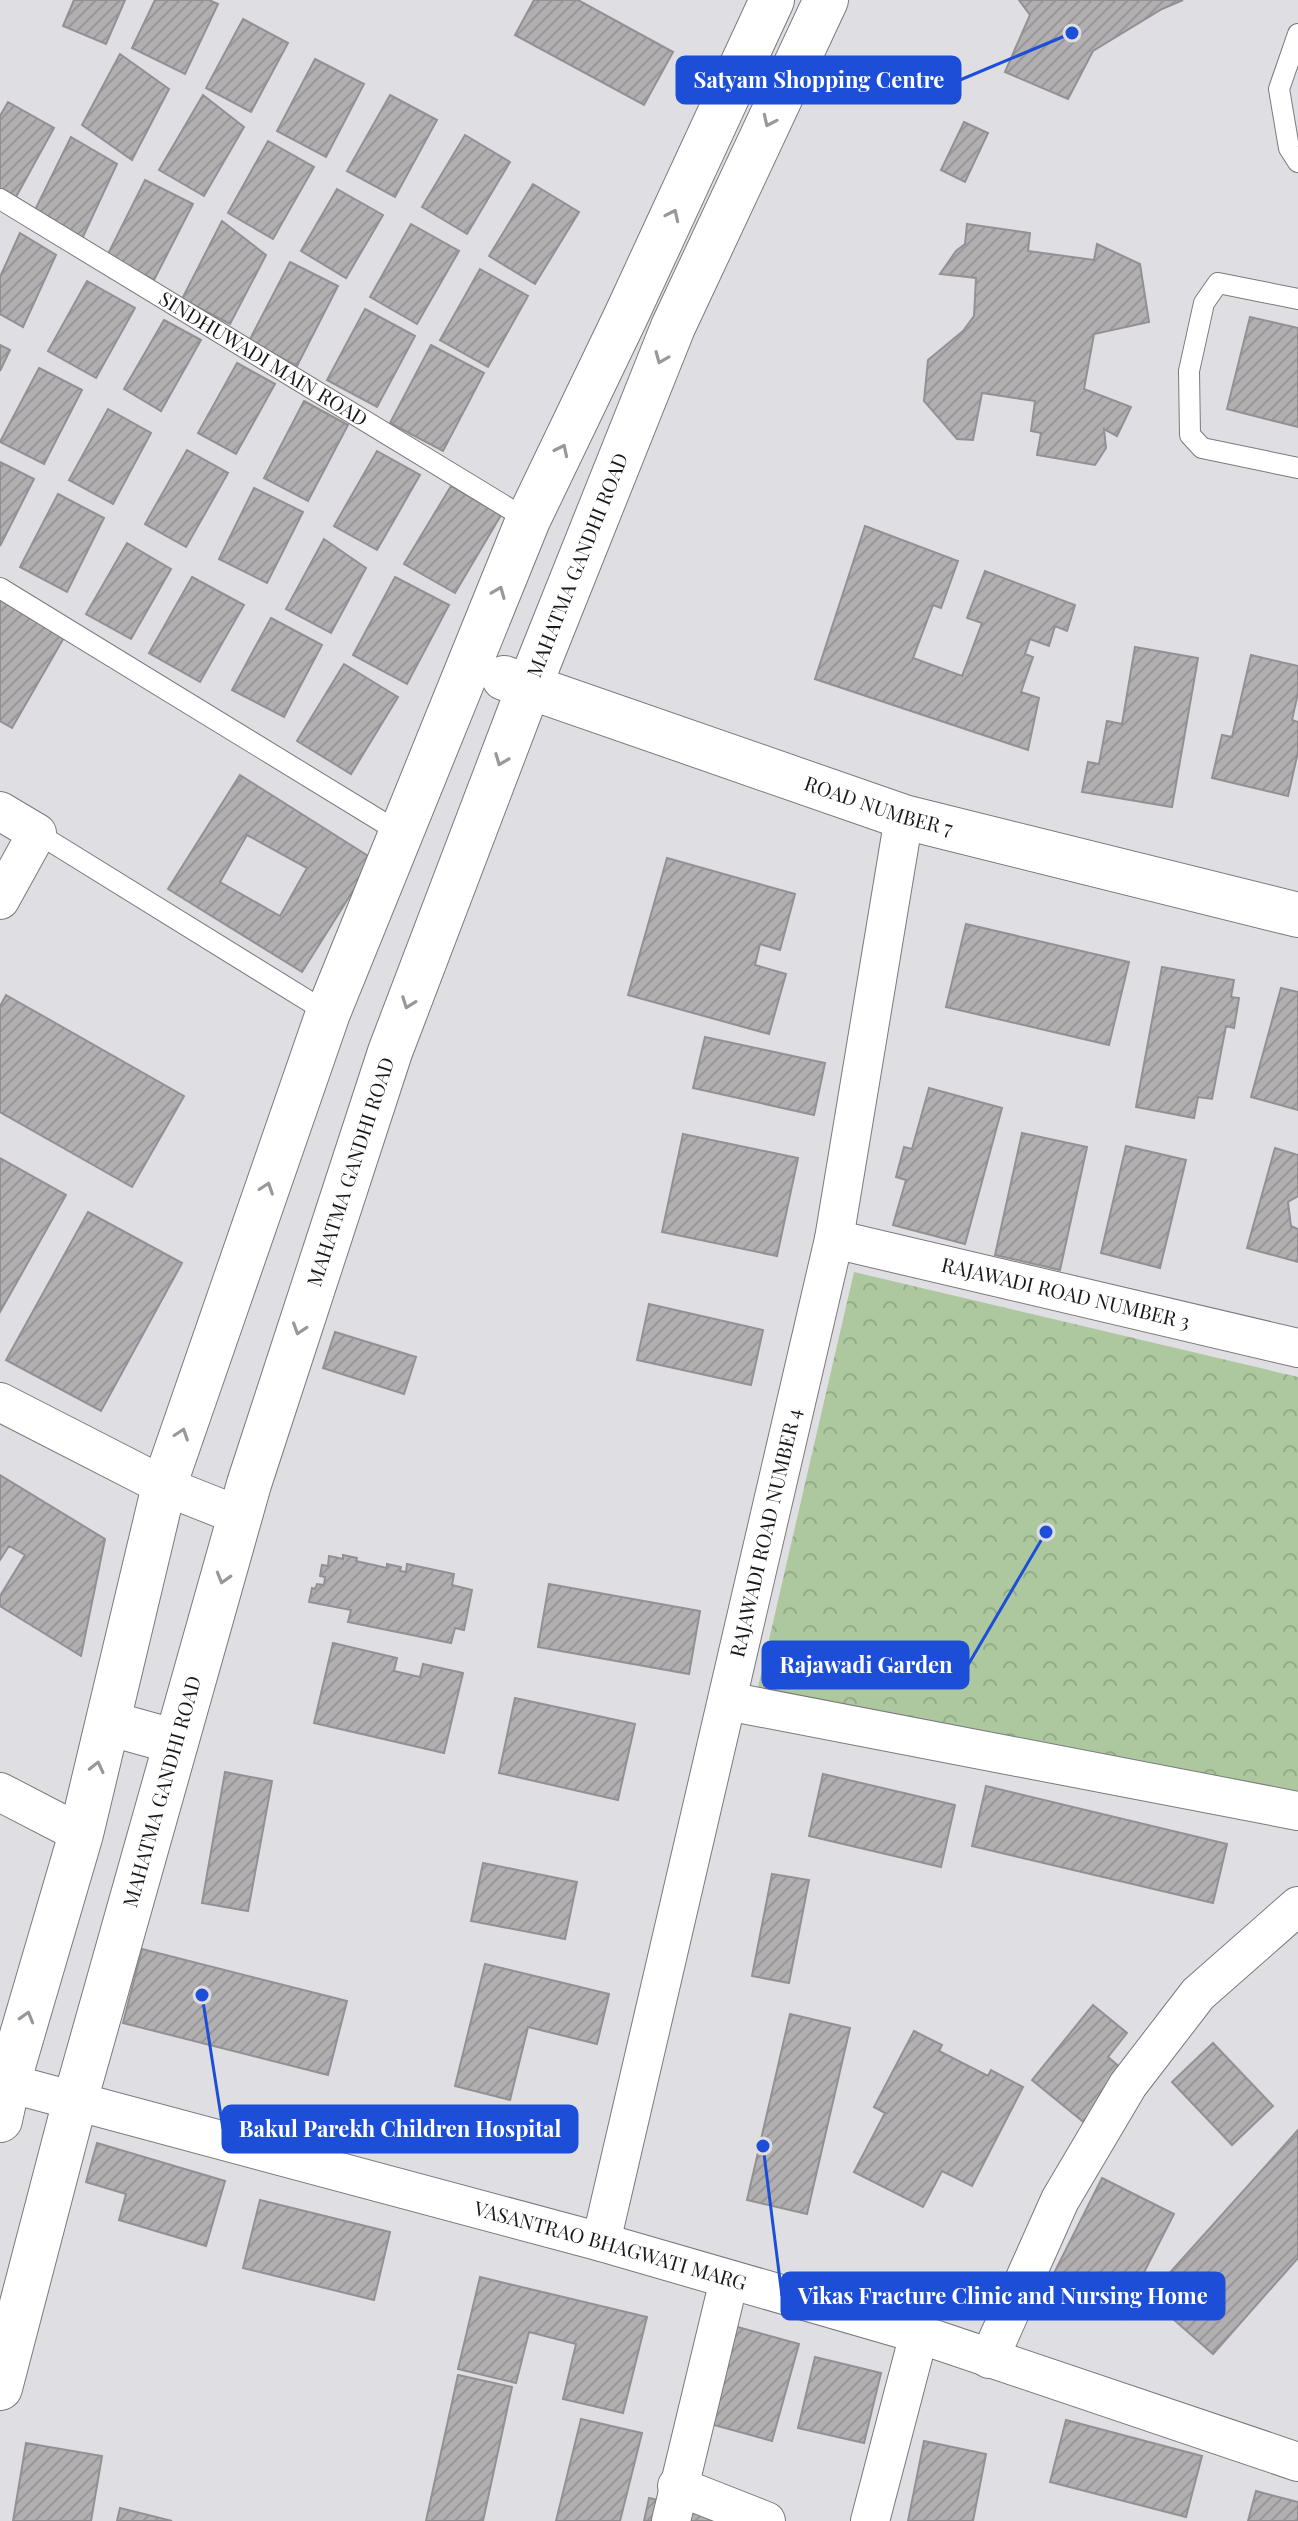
<svg xmlns="http://www.w3.org/2000/svg" width="1298" height="2521" font-family="'Playfair Display',serif">
<defs>
<pattern id="forest-crowns" width="20" height="18" patternUnits="userSpaceOnUse" patternTransform="scale(2)"><rect width="20" height="18" fill="#adc89f"/><path d="M2 6a3 3 0 1 1 6 0M12 15a3 3 0 1 1 6 0" fill="none" stroke="#94ab88"/></pattern>
<pattern id="building-hatch" width="6" height="6" patternUnits="userSpaceOnUse" patternTransform="scale(2)"><rect width="6" height="6" fill="#b2afb1"/><path d="M-1 1l2-2M0 6l6-6M5 7l2-2" fill="none" stroke="#989698"/></pattern>
</defs>
<rect width="100%" height="100%" fill="#dfdee2"/>
<path fill="url(#forest-crowns)" d="M854 1272 1298 1377V1808L758 1687Z"/>
<path fill="url(#building-hatch)" stroke="#939093" stroke-width="2" fill-rule="evenodd" d="M74 0H125L106 44 63 26Z
M155 0H209L218 4 185 74 132 48Z
M534 0H578L673 52 644 105 515 35Z
M1019 0H1183L1162 9 1093 51 1068 99 1005 72 1030 15Z
M243 19 288 43 251 112 206 88Z
M120 54 169 89 132 160 82 125Z
M315 59 364 84 326 157 277 131Z
M203 95 244 127 204 196 159 170Z
M390 95 437 120 395 197 347 171Z
M8 102 54 128 16 197 0 188V116Z
M964 122 988 133 965 182 941 170Z
M465 135 510 162 467 234 422 207Z
M71 137 117 164 81 241 35 210Z
M268 141 314 167 273 239 228 213Z
M145 180 193 204 154 280 107 256Z
M533 184 579 212 535 284 489 256Z
M337 189 383 215 346 278 301 251Z
M222 221 266 255 230 324 182 299Z
M411 224 459 251 417 324 370 297Z
M967 224 1030 233 1028 251 1094 260 1097 244 1140 264 1149 322 1094 334 1084 389 1131 407 1117 436 1104 429 1106 448 1095 465 1037 455 1041 433 1031 431 1035 401 982 393 973 440 957 439 924 401 928 360 963 331 974 316 976 278 940 274 956 251 965 244Z
M20 233 56 255 23 327 0 314V277Z
M290 262 338 286 297 366 249 341Z
M480 269 528 296 488 367 440 340Z
M87 281 135 308 96 378 48 351Z
M365 309 415 336 377 407 327 380Z
M1250 317 1298 328V427L1227 409Z
M164 320 201 340 161 411 124 389Z
M0 345 10 350 0 371Z
M431 345 484 373 443 451 390 423Z
M237 363 275 384 236 454 198 433Z
M39 368 82 390 44 464 0 442Z
M304 401 348 425 308 501 264 478Z
M108 409 151 433 113 504 69 480Z
M187 450 228 473 186 547 145 524Z
M377 451 420 475 377 550 334 526Z
M0 462 34 479 0 546Z
M451 486 501 515 455 593 404 564Z
M254 488 303 512 267 583 219 559Z
M58 494 104 518 67 592 20 567Z
M865 526 958 561 941 608 933 605 913 658 962 676 982 623 967 618 985 571 1075 605 1067 631 1055 626 1049 646 1030 639 1025 654 1033 657 1021 692 1039 698 1028 750 815 679Z
M324 539 366 568 331 633 286 609Z
M127 543 171 569 131 639 86 614Z
M192 577 244 605 200 682 149 653Z
M395 577 449 605 407 684 353 655Z
M0 596 66 634 12 728 0 721Z
M271 618 322 645 284 717 232 690Z
M1135 647 1198 658 1172 807 1082 792 1088 762 1099 764 1107 721 1122 724Z
M1251 655 1298 666V693L1292 720 1298 722V752L1288 796 1212 778 1222 735 1232 737Z
M344 664 398 697 351 774 297 741Z
M240 775 373 859 302 972 168 889ZM247 835 307 868 280 916 220 882Z
M667 858 795 894 780 950 760 944 755 965 786 974 769 1034 628 995Z
M966 924 1129 962 1109 1045 946 1007Z
M1162 967 1234 980 1231 997 1239 998 1234 1028 1226 1026 1212 1099 1198 1097 1194 1118 1136 1107Z
M1281 988 1298 992V1110L1251 1097Z
M6 995 184 1096 132 1187 0 1112V1006Z
M705 1037 825 1063 814 1115 693 1088Z
M929 1088 1002 1108 965 1244 893 1225 906 1180 896 1177 904 1147 912 1149Z
M1022 1133 1087 1147 1060 1270 995 1255Z
M683 1134 798 1158 777 1256 662 1232Z
M1126 1146 1186 1160 1160 1268 1101 1253Z
M1275 1148 1298 1155V1196L1288 1202 1291 1226 1298 1229V1262L1247 1248Z
M0 1158 66 1195 0 1312Z
M88 1212 182 1263 101 1411 6 1360Z
M649 1304 763 1330 751 1385 637 1360Z
M335 1332 416 1357 404 1394 323 1368Z
M0 1475 105 1539 81 1656 0 1606V1596L25 1555 9 1546 0 1560Z
M343 1555 357 1558 356 1561 387 1568V1564L401 1567 400 1571 406 1572 407 1564 454 1574 452 1585 472 1590 464 1630 455 1628 451 1643 348 1622 351 1610 309 1602 312 1588 315 1589 317 1584 324 1585 325 1577 320 1576 322 1565 328 1566 329 1556 343 1559Z
M549 1584 700 1611 689 1674 538 1647Z
M333 1643 397 1658 394 1671 420 1677 423 1664 463 1673 444 1753 314 1723Z
M515 1698 635 1724 618 1800 499 1773Z
M225 1772 272 1781 248 1911 202 1903Z
M823 1774 955 1805 941 1867 809 1836Z
M986 1786 1227 1844 1213 1903 972 1846Z
M483 1863 577 1882 565 1939 471 1921Z
M772 1874 809 1880 789 1983 752 1976Z
M142 1949 347 2001 328 2075 123 2023Z
M485 1964 609 1994 597 2044 528 2027 510 2100 455 2086Z
M1093 2005 1127 2033 1108 2057 1128 2074 1086 2124 1032 2080Z
M790 2014 850 2028 807 2214 747 2200Z
M914 2031 942 2045 939 2051 988 2076 991 2070 1023 2087 972 2186 942 2171 923 2207 854 2172 885 2113 874 2107Z
M1213 2043 1273 2106 1232 2145 1172 2082Z
M1298 2130V2258L1213 2354 1148 2297Z
M97 2143 225 2181 206 2246 119 2220 126 2194 86 2182Z
M1102 2178 1174 2214 1120 2319 1049 2283Z
M260 2200 390 2232 374 2300 243 2268Z
M480 2277 647 2317 623 2413 563 2399 576 2344 529 2332 516 2383 458 2369Z
M734 2326 799 2344 772 2441 707 2423Z
M815 2357 881 2373 864 2443 798 2428Z
M458 2375 512 2387 483 2521H426Z
M581 2419 642 2433 620 2521H556Z
M1066 2420 1202 2456 1186 2517 1050 2482Z
M924 2441 986 2454 973 2521H908Z
M26 2443 102 2456 91 2521H13Z
M1256 2491 1298 2502V2521H1248Z
M649 2498 742 2519 741 2521H644Z
M120 2508 172 2521H117Z"/>
<g fill="none" stroke-linecap="round" stroke-linejoin="round">
<defs>
<g id="service">
<path d="M1298 34 1279 89 1289 148 1298 162"/>
<path id="s1" d="M0 199 528 520"/>
<path d="M1298 299 1218 283 1204 303 1189 371 1190 435 1202 448 1298 468"/>
<path d="M0 588 402 834"/>
<path d="M37 833 328 1013"/>
</g>
<g id="minor">
<path d="M0 811 37 833 0 900"/>
<path id="s2" d="M834 1239 1298 1348"/>
<path d="M0 1402 164 1486 240 1516"/>
<path d="M727 1701 1298 1811"/>
<path d="M0 1792 81 1834"/>
<path id="s3" d="M8 2083 601 2242 919 2334 1298 2462"/>
<path id="s4" d="M601 2242 834 1239 904 817"/>
<path d="M989 2359 1060 2200 1128 2085 1198 1994 1298 1906"/>
<path d="M677 2486 766 2521"/>
<path d="M671 2521 729 2280"/>
<path d="M870 2521 919 2334"/>
</g>
<g id="tertiary">
<path id="s5" d="M504 678 904 817 1298 915"/>
<path d="M108 1723 176 1742"/>
<path d="M0 2120 8 2083 81 1834 164 1486 328 1013 528 520 625 318 772 0"/>
<path id="s6" d="M0 2388 75 2101 249 1484 390 1052 529 687 673 327 826 0"/>
</g>
</defs>
<use href="#service" stroke="#7a797d" stroke-width="22"/>
<use href="#minor" stroke="#7a797d" stroke-width="40"/>
<use href="#tertiary" stroke="#7a797d" stroke-width="46"/>
<use href="#service" stroke="#fff" stroke-width="20"/>
<use href="#minor" stroke="#fff" stroke-width="38"/>
<use href="#tertiary" stroke="#fff" stroke-width="44"/>
</g>
<defs><path id="oneway-chevron" d="M-2-3.5L2.5 0L-2 3.5" fill="none" stroke-width="1.6" stroke-linecap="round" stroke-linejoin="round" transform="scale(2)"/></defs>
<g stroke="#989898">
<use href="#oneway-chevron" transform="translate(769 121) rotate(115)"/>
<use href="#oneway-chevron" transform="translate(673 215) rotate(-65)"/>
<use href="#oneway-chevron" transform="translate(661 358) rotate(112)"/>
<use href="#oneway-chevron" transform="translate(562 450) rotate(-64)"/>
<use href="#oneway-chevron" transform="translate(499 592) rotate(-68)"/>
<use href="#oneway-chevron" transform="translate(501 760) rotate(111)"/>
<use href="#oneway-chevron" transform="translate(408 1003) rotate(110)"/>
<use href="#oneway-chevron" transform="translate(267 1188) rotate(-71)"/>
<use href="#oneway-chevron" transform="translate(299 1329) rotate(108)"/>
<use href="#oneway-chevron" transform="translate(182 1434) rotate(-71)"/>
<use href="#oneway-chevron" transform="translate(223 1578) rotate(106)"/>
<use href="#oneway-chevron" transform="translate(97 1767) rotate(-77)"/>
<use href="#oneway-chevron" transform="translate(27 2017) rotate(-74)"/>
</g>
<g text-anchor="middle" stroke-width="7" stroke-linejoin="round" paint-order="stroke">
<g font-size="20" fill="#19191a" stroke="#dfdee2">
<text dy="7" stroke="none"><textPath href="#s1" startOffset="308">SINDHUWADI MAIN ROAD</textPath></text>
<text dy="7" stroke="none"><textPath href="#s6" startOffset="1914">MAHATMA GANDHI ROAD</textPath></text>
<text dy="7" stroke="none"><textPath href="#s5" startOffset="396">ROAD NUMBER 7</textPath></text>
<text dy="7" stroke="none"><textPath href="#s6" startOffset="1266">MAHATMA GANDHI ROAD</textPath></text>
<text dy="7" stroke="none"><textPath href="#s2" startOffset="238">RAJAWADI ROAD NUMBER 3</textPath></text>
<text dy="7" stroke="none"><textPath href="#s4" startOffset="728">RAJAWADI ROAD NUMBER 4</textPath></text>
<text dy="7" stroke="none"><textPath href="#s6" startOffset="618">MAHATMA GANDHI ROAD</textPath></text>
<text dy="7" stroke="none"><textPath href="#s3" startOffset="624">VASANTRAO BHAGWATI MARG</textPath></text>
</g>
</g>
<path fill="none" stroke="#1d4ed8" stroke-width="3" d="M1072 33L960 80M1046 1532L968 1665M202 1995L223 2129M763 2146L782 2296"/>
<g fill="#1d4ed8" stroke="#dfdee2" stroke-width="3">
<circle cx="1072" cy="33" r="8"/>
<circle cx="1046" cy="1532" r="8"/>
<circle cx="202" cy="1995" r="8"/>
<circle cx="763" cy="2146" r="8"/>
</g>
<g fill="#1d4ed8" stroke="#1d4ed8" stroke-width="3">
<rect x="677" y="57" width="283" height="46" rx="8"/>
<rect x="763" y="1642" width="205" height="46" rx="8"/>
<rect x="223" y="2106" width="354" height="46" rx="8"/>
<rect x="782" y="2273" width="442" height="46" rx="8"/>
</g>
<g font-size="22" text-anchor="middle" font-weight="bold" fill="#fff">
<text x="819" y="88">Satyam Shopping Centre</text>
<text x="866" y="1673">Rajawadi Garden</text>
<text x="400" y="2137">Bakul Parekh Children Hospital</text>
<text x="1003" y="2304">Vikas Fracture Clinic and Nursing Home</text>
</g>
</svg>
